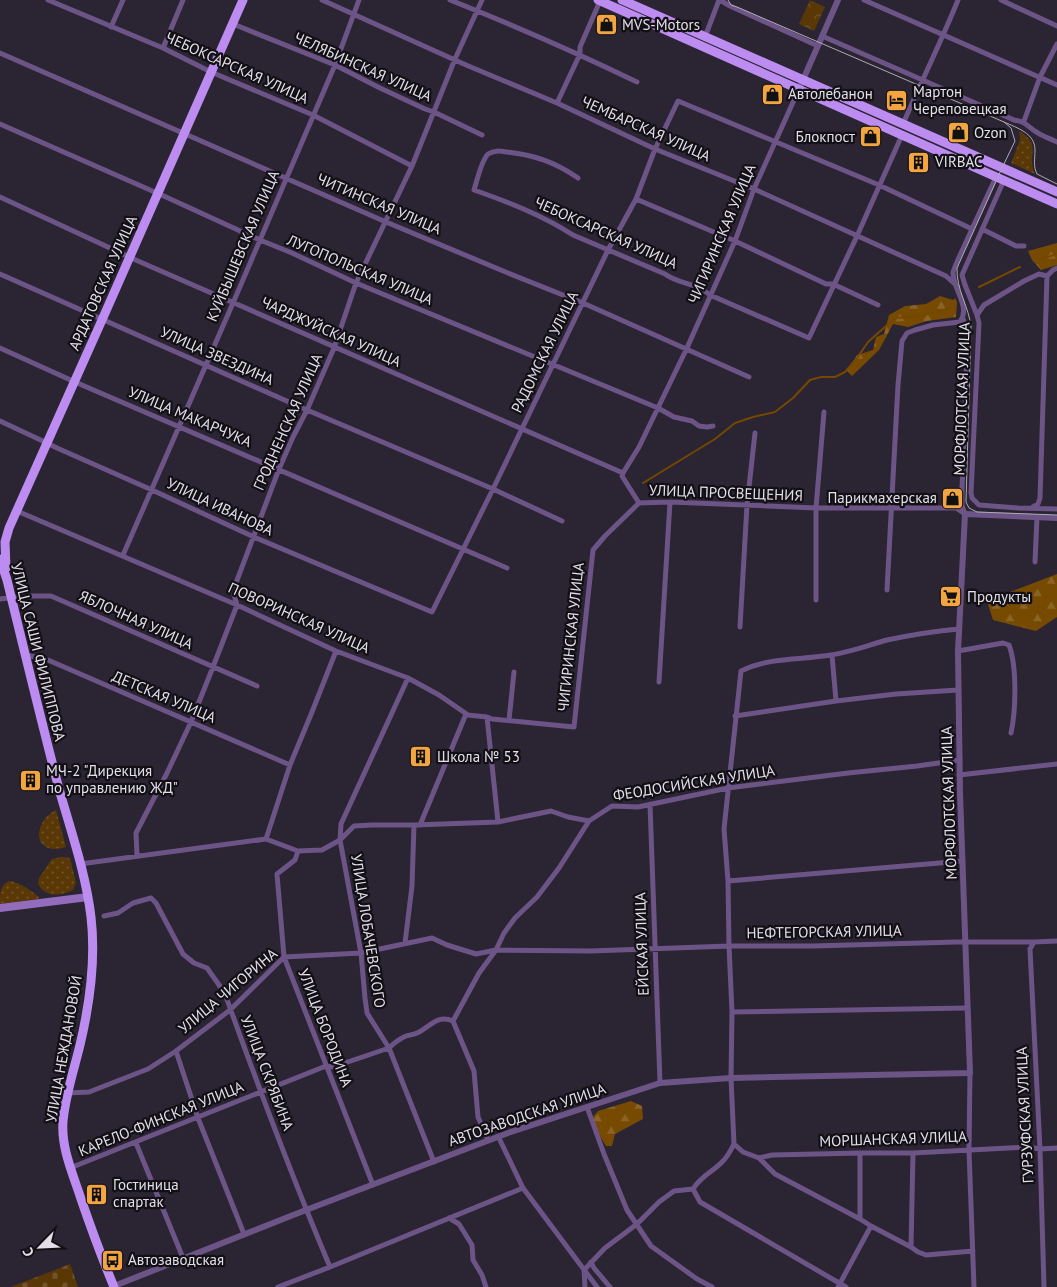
<svg xmlns="http://www.w3.org/2000/svg" width="1057" height="1287" font-family="'PT Sans',sans-serif">
<defs>
<pattern id="grass-dots" width="8" height="8" patternUnits="userSpaceOnUse" patternTransform="scale(1.25)"><rect width="8" height="8" fill="#593806"/><path d="M2 2h.1M6 6h.1" fill="none" stroke="#71542a" stroke-width="1.8" stroke-linecap="round"/></pattern>
<pattern id="forest-firs" width="22" height="20" patternUnits="userSpaceOnUse" patternTransform="scale(1.25)"><rect width="22" height="20" fill="#774a02"/><path d="M5 1l3.5 6h-7zM16 11l3.5 6h-7z" fill="#8a6427"/></pattern>
<pattern id="cemetery-stones" width="16" height="16" patternUnits="userSpaceOnUse" patternTransform="scale(1.25)"><rect width="16" height="16" fill="#593806"/><path d="M2 7V4a2 2 0 0 1 4 0v3zM10 15v-3a2 2 0 0 1 4 0v3z" fill="#71542a"/></pattern>
<pattern id="park-crowns" width="20" height="18" patternUnits="userSpaceOnUse" patternTransform="scale(1.25)"><rect width="20" height="18" fill="#593806"/><path d="M2 6a3 3 0 1 1 6 0M12 15a3 3 0 1 1 6 0" fill="none" stroke="#71542a"/></pattern>
</defs>
<rect width="100%" height="100%" fill="#2a2433"/>
<path fill="url(#grass-dots)" d="M1019 131C1043 145 1026 154 1035 174L1011 163 1020 140Z
M56 810 66 847C63 848 58 849 54 849 30 847 38 818 56 810Z
M62 857 70 858 76 883 73 890C61 896 46 898 38 884L39 878 52 859Z
M9 881C20 882 30 890 39 897L38 899 0 904C0 892 0 886 9 881Z"/>
<path fill="url(#forest-firs)" d="M1057 243V265L1041 270 1032 260 1028 251Z
M940 296 953 300 955 298 957 302 956 317 927 321 908 327 893 324 879 350 852 376 847 371 857 355 873 350 876 337 884 334 889 315 905 306 926 304Z
M1057 574V617L1036 631 993 620 987 601Z
M631 1101 642 1106 643 1119 615 1134 612 1146H606L593 1125V1117L598 1111Z"/>
<path fill="url(#cemetery-stones)" d="M70 1264 78 1287H11Z"/>
<path fill="url(#park-crowns)" d="M810 0 825 7 814 31 799 24Z"/>
<g fill="none" stroke-linecap="round" stroke-linejoin="round">
<path stroke="#754800" stroke-width="2" d="M1039 260 1057 254
M979 287 1020 267
M643 483 715 439 735 423 753 417 775 412 793 398 810 380 821 377H835L845 372 857 358 868 342 895 318 921 316 951 308"/>
<path stroke="#6c5586" stroke-width="5" d="M48 0 163 48 211 72 313 115 412 166
M322 0 466 65 557 103 655 149 754 189 946 276 957 286
M450 0C513 25 575 52 637 82
M720 0 730 6 818 46
M864 0 1057 85
M1001 0 1057 26
M233 24 335 65 380 88 425 109 434 112 482 135
M111 27 123 0
M822 36 1014 120C1028 122 1027 127 1038 133 1044 137 1051 139 1057 142
M705 37 719 0
M163 48 183 0
M0 53 386 222 508 273 583 303 749 377
M557 103 580 54V47L600 1
M1024 121 1040 77 1057 44
M0 124 166 197 260 240 292 253 356 283 658 408 674 417 692 421 699 426 707 427 713 426
M903 124C921 82 941 42 958 0
M578 178C555 162 534 155 507 152 500 151 494 150 488 154 481 161 477 181 474 190 508 202 542 215 573 235L665 274C678 284 697 283 710 295L809 338 857 236 902 135
M0 197 138 261 623 473 622 476 639 503
M636 199 735 241 826 284H833L878 305
M982 229 1016 246H1024
M0 274 307 410 493 489 562 521
M1047 276 1039 274 1024 281 984 305 977 315 979 323 971 493 972 498 979 505 1018 508 1057 509
M977 315 965 285 962 275 1004 180
M963 319 966 327 967 354 962 489V506L965 514
M0 348 75 382 507 568
M0 421 47 443 57 448 152 490 254 537 432 612 493 489 608 250 636 199 655 149 678 101 879 185 972 229 996 177
M623 473 639 447 686 350 735 241 754 189 799 89
M1033 507 1038 504 1040 498 1047 276 1053 270 1057 268
M17 511 237 605 336 651 408 678 439 695 468 715 487 717 492 719 574 727 593 550 605 536 639 503 670 502 816 508H956L965 514
M123 555 233 303 335 65 359 0
M1035 562 1037 517
M887 590 898 385 902 341 907 333 915 330 933 325 960 322C971 307 953 289 953 273 953 268 969 237 972 229
M0 599 24 596H51L257 686
M816 600V508L824 412
M740 627 747 505 755 433
M958 651 1003 643 1009 645C1017 666 1016 710 1011 733
M26 655 48 660 290 765
M832 655 836 701
M408 678 341 824 340 840 361 953 365 998 367 1013 389 1048 434 1162
M659 682 670 502
M735 716 836 701 896 694 958 690
M487 717 498 822
M509 720 514 672
M959 775 1057 764
M650 804 660 1083
M420 825 466 714
M266 839 290 765 312 712 336 651
M137 856 136 833 167 773 191 722 213 667 237 605 233 591 279 469 293 437 307 410 334 348 356 283 412 166 455 59 482 0
M80 864 266 839 298 851
M728 881 963 861
M104 916 118 913 133 903 151 898 156 903 183 954 194 963 207 968 217 982 225 994C258 1086 292 1177 330 1267
M1034 942 1030 949 1040 1149 1044 1287
M405 943 412 886 414 825
M732 1012 967 1008
M176 1051 198 1118 244 1234
M970 1073 969 1150 974 1287
M68 1093 89 1092 148 1069 176 1051 230 1010 284 957 361 953 432 938 447 945 476 954 496 950 591 951 729 946H814L956 942H1034L1057 941
M587 1107 604 1154 627 1210 651 1246 697 1279 712 1287
M498 1136 523 1188 597 1287
M488 1140 478 1117 474 1071 453 1021 479 973 496 950 504 933 515 918 537 897 559 868 589 821
M136 1143 183 1258
M734 1144 743 1152 759 1158 772 1155 860 1153H913L1028 1147 1040 1149 1057 1148
M860 1153V1219
M759 1158 775 1174 860 1219 871 1226 911 1247 918 1252 926 1255 973 1251
M70 1168 326 1066 333 1067 389 1048C394 1043 399 1039 406 1036 409 1035 413 1035 417 1033 430 1027 437 1014 453 1021
M373 1185 284 957 277 874 295 860 298 851 322 850 340 840 354 826 372 825H414L498 822 551 811 568 817 589 821 612 806 638 807 728 788 848 773 917 766 960 760
M693 1189 700 1202 846 1287
M449 1218 459 1224 472 1245 473 1260 482 1275 486 1287
M911 1247 913 1153
M591 1262 594 1268 610 1287
M278 1287 330 1267 523 1188
M585 1287 584 1270 605 1248 637 1224 659 1202 674 1191 693 1189C702 1175 713 1172 723 1161 728 1156 731 1150 734 1144L731 1078 732 1012 729 946 728 881 724 829 741 671C769 657 801 660 831 655 850 652 869 645 887 640 911 635 936 631 959 629
M838 1287 871 1226"/>
<path stroke="#6c5586" stroke-width="6" d="M799 89 838 0
M114 1286 306 1210 508 1133 660 1083 731 1078 970 1073 960 793 958 651 965 514 1057 518"/>
<path stroke="#936dbc" stroke-width="8" d="M0 908 88 897"/>
<path stroke="#bc8cf0" stroke-width="9" d="M598 0 1057 204
M622 0 1057 192
M0 559 7 580C24 650 41 720 59 789 71 831 86 874 91 917 96 960 90 1003 80 1045 74 1070 65 1096 63 1122 61 1148 73 1174 81 1199 91 1228 102 1258 114 1287
M6 568 5 542 9 528 102 320 243 0"/>
<path stroke="#aeaab5" stroke-width="1" d="M728 0 731 5 737 7 1004 122C1017 128 1035 133 1035 150 1035 160 1033 166 1037 174L1057 184
M1004 122 1011 128 1015 141 1002 168 957 268C956 289 969 307 971 327L966 502 969 508 977 512 1057 515"/>
</g>
<defs>
<symbol id="shop-square" viewBox="-11 -11 22 22"><rect x="-9" y="-9" width="18" height="18" rx="4" fill="#f2a540" stroke="#120f15"/><path d="M-5-2.5h2.3a2.7 3.5 0 0 1 5.4 0H5L5.5 6h-11ZM-1.5-2.5h3a1.5 2.3 0 0 0-3 0Z" fill="#111"/></symbol>
<symbol id="hotel-square" viewBox="-11 -11 22 22"><rect x="-9" y="-9" width="18" height="18" rx="4" fill="#f2a540" stroke="#120f15"/><path d="M-6-4.5h1.5V1H6V5H4.5V3h-9V5H-6ZM-4 0a1.8 1.8 0 1 1 3.6 0ZM.5 0V-2.5h3Q6-2.5 6 0Z" fill="#111"/></symbol>
<symbol id="building-square" viewBox="-11 -11 22 22"><rect x="-9" y="-9" width="18" height="18" rx="4" fill="#f2a540" stroke="#120f15"/><path d="M-4-6H4V6H1V3H-1V6H-4ZM-2.5-4.3h1.7v1.8h-1.7ZM.8-4.3h1.7v1.8H.8ZM-2.5-1h1.7V.8h-1.7ZM.8-1h1.7V.8H.8Z" fill="#111"/></symbol>
<symbol id="supermarket-square" viewBox="-11 -11 22 22"><rect x="-9" y="-9" width="18" height="18" rx="4" fill="#f2a540" stroke="#120f15"/><path d="M-6-5.5h2.5l.6 2H6L4.5 2H-2.5L-4.4-4H-6ZM-1.5 3.2a1.3 1.3 0 1 0 .1 0ZM3 3.2a1.3 1.3 0 1 0 .1 0Z" fill="#111"/></symbol>
<symbol id="bus-square" viewBox="-11 -11 22 22"><rect x="-9" y="-9" width="18" height="18" rx="4" fill="#f2a540" stroke="#120f15"/><path d="M-5-6H5V4H4V6H2V4H-2V6H-4V4H-5ZM-3.5-4V0h7V-4ZM-3.5 1.2v1.5H-2V1.2ZM2 1.2v1.5H3.5V1.2Z" fill="#111"/></symbol>
</defs>
<g fill-rule="evenodd">
<use href="#shop-square" x="594" y="12" width="25" height="25"/>
<use href="#shop-square" x="760" y="82" width="25" height="25"/>
<use href="#hotel-square" x="884" y="88" width="25" height="25"/>
<use href="#shop-square" x="946" y="120" width="25" height="25"/>
<use href="#shop-square" x="858" y="124" width="25" height="25"/>
<use href="#building-square" x="906" y="150" width="25" height="25"/>
<use href="#shop-square" x="940" y="486" width="25" height="25"/>
<use href="#supermarket-square" x="938" y="584" width="25" height="25"/>
<use href="#building-square" x="408" y="744" width="25" height="25"/>
<use href="#building-square" x="18" y="768" width="25" height="25"/>
<use href="#building-square" x="84" y="1182" width="25" height="25"/>
<use href="#bus-square" x="100" y="1248" width="25" height="25"/>
</g>
<g text-anchor="middle" stroke-width="4.5" stroke-linejoin="round" paint-order="stroke">
<g font-size="15" fill="#e3dfe9" stroke="#120f15" text-anchor="start">
<text x="622" y="30">MVS-Motors</text>
<text x="913" y="97">Мартон<tspan x="913" dy="17">Череповецкая</tspan></text>
<text x="788" y="99">Автолебанон</text>
<text x="974" y="138">Ozon</text>
<text x="855" y="142" text-anchor="end">Блокпост</text>
<text x="935" y="167">VIRBAC</text>
<text x="937" y="503" text-anchor="end">Парикмахерская</text>
<text x="967" y="602">Продукты</text>
<text x="437" y="762">Школа № 53</text>
<text x="46" y="776">МЧ-2 "Дирекция<tspan x="46" dy="17">по управлению ЖД"</tspan></text>
<text x="113" y="1190">Гостиница<tspan x="113" dy="17">спартак</tspan></text>
<text x="128" y="1265">Автозаводская</text>
</g>
<g font-size="15" fill="#e3dfe9" stroke="#120f15">
<text transform="translate(363 67) rotate(24)" y="5">ЧЕЛЯБИНСКАЯ УЛИЦА</text>
<text transform="translate(237 68) rotate(24)" y="5">ЧЕБОКСАРСКАЯ УЛИЦА</text>
<text transform="translate(646 129) rotate(24)" y="5">ЧЕМБАРСКАЯ УЛИЦА</text>
<text transform="translate(379 204) rotate(23)" y="5">ЧИТИНСКАЯ УЛИЦА</text>
<text transform="translate(606 233) rotate(24)" y="5">ЧЕБОКСАРСКАЯ УЛИЦА</text>
<text transform="translate(722 234) rotate(-67)" y="5">ЧИГИРИНСКАЯ УЛИЦА</text>
<text transform="translate(243 246) rotate(-67)" y="5">КУЙБЫШЕВСКАЯ УЛИЦА</text>
<text transform="translate(360 270) rotate(23)" y="5">ЛУГОПОЛЬСКАЯ УЛИЦА</text>
<text transform="translate(103 283) rotate(-66)" y="5">АРДАТОВСКАЯ УЛИЦА</text>
<text transform="translate(331 332) rotate(24)" y="5">ЧАРДЖУЙСКАЯ УЛИЦА</text>
<text transform="translate(545 352) rotate(-64)" y="5">РАДОМСКАЯ УЛИЦА</text>
<text transform="translate(217 356) rotate(24)" y="5">УЛИЦА ЗВЕЗДИНА</text>
<text transform="translate(962 399) rotate(-88)" y="5">МОРФЛОТСКАЯ УЛИЦА</text>
<text transform="translate(190 417) rotate(23)" y="5">УЛИЦА МАКАРЧУКА</text>
<text transform="translate(288 422) rotate(-66)" y="5">ГРОДНЕНСКАЯ УЛИЦА</text>
<text transform="translate(726 493) rotate(2)" y="5">УЛИЦА ПРОСВЕЩЕНИЯ</text>
<text transform="translate(220 507) rotate(25)" y="5">УЛИЦА ИВАНОВА</text>
<text transform="translate(299 618) rotate(24)" y="5">ПОВОРИНСКАЯ УЛИЦА</text>
<text transform="translate(136 620) rotate(24)" y="5">ЯБЛОЧНАЯ УЛИЦА</text>
<text transform="translate(571 637) rotate(-84)" y="5">ЧИГИРИНСКАЯ УЛИЦА</text>
<text transform="translate(38 652) rotate(76)" y="5">УЛИЦА САШИ ФИЛИППОВА</text>
<text transform="translate(164 697) rotate(23)" y="5">ДЕТСКАЯ УЛИЦА</text>
<text transform="translate(694 783) rotate(-9)" y="5">ФЕОДОСИЙСКАЯ УЛИЦА</text>
<text transform="translate(949 803) rotate(-92)" y="5">МОРФЛОТСКАЯ УЛИЦА</text>
<text transform="translate(368 931) rotate(81)" y="5">УЛИЦА ЛОБАЧЕВСКОГО</text>
<text transform="translate(824 932) rotate(-1)" y="5">НЕФТЕГОРСКАЯ УЛИЦА</text>
<text transform="translate(642 944) rotate(-92)" y="5">ЕЙСКАЯ УЛИЦА</text>
<text transform="translate(228 991) rotate(-40)" y="5">УЛИЦА ЧИГОРИНА</text>
<text transform="translate(325 1028) rotate(69)" y="5">УЛИЦА БОРОДИНА</text>
<text transform="translate(64 1049) rotate(-80)" y="5">УЛИЦА НЕЖДАНОВОЙ</text>
<text transform="translate(267 1073) rotate(69)" y="5">УЛИЦА СКРЯБИНА</text>
<text transform="translate(527 1115) rotate(-19)" y="5">АВТОЗАВОДСКАЯ УЛИЦА</text>
<text transform="translate(1025 1115) rotate(-93)" y="5">ГУРЗУФСКАЯ УЛИЦА</text>
<text transform="translate(161 1119) rotate(-22)" y="5">КАРЕЛО-ФИНСКАЯ УЛИЦА</text>
<text transform="translate(893 1139) rotate(-2)" y="5">МОРШАНСКАЯ УЛИЦА</text>
</g>
</g>
<g transform="translate(40 1247) rotate(246)" stroke="#120f15" stroke-width="4" paint-order="stroke">
<path d="M0-4L9 19L0 12L-9 19Z" fill="#e3dfe9"/>
<text y="-8" font-size="14" font-weight="bold" text-anchor="middle" fill="#e3dfe9">С</text>
</g>
</svg>
